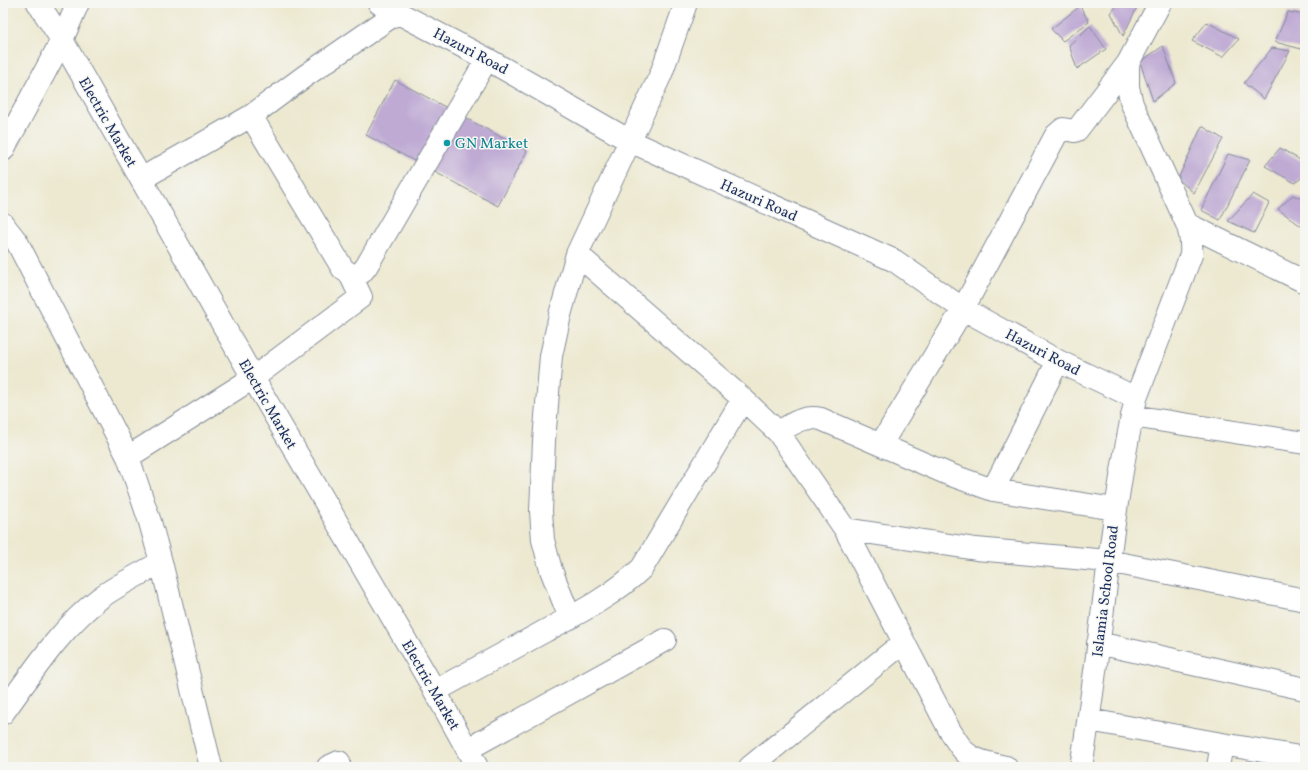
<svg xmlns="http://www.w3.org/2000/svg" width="1308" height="770" font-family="Vollkorn,serif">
<rect width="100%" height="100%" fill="#f6f6f2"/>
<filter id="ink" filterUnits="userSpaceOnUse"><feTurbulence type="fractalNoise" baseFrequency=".025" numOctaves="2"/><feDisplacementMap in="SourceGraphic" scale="8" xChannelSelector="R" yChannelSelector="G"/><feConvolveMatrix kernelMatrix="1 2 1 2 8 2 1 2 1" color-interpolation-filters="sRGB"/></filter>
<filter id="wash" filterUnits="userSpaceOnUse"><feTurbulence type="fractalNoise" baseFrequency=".012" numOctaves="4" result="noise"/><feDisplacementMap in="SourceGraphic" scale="16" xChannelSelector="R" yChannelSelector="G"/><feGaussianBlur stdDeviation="0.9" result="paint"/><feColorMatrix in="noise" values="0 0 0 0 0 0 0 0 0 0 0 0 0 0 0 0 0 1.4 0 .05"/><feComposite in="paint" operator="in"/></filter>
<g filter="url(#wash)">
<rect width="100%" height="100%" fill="#ede9d1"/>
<g id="blocks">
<path fill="#bfaad4" d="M1119 3H1139L1123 36 1111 13Z
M1080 6 1089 22 1063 41 1051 29Z
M1288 12 1305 15V50L1275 42Z
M1207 22 1239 39 1223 57 1192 41Z
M1090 26 1106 49 1077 69 1069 45Z
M1163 46 1176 83 1153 101 1140 62Z
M1272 48 1290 51 1264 99 1244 83Z
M395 80 527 151 498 206 366 135Z
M1202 126 1223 139 1194 193 1178 179Z
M1280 148 1305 163V175L1295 183 1265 166Z
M1228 154 1250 160 1220 220 1201 210Z
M1253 194 1269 203 1254 233 1228 221Z
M1293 195 1305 201V229L1278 209Z"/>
</g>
</g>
<g filter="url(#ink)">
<use href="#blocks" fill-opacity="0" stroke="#848c98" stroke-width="1"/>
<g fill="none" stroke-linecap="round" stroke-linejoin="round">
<defs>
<path id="minor" d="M379 3 487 59 630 141 895 261 963 309 1058 361 1136 398
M251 116 343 269 350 274 354 275 361 273 366 267 487 59
M3 150 62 40 78 3
M141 179 251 116 305 76 398 12
M3 224 17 242 128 457 150 522 161 562 211 767
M1187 224 1305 282
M577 254 743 399 778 432 845 529 949 729C954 737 959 746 966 753 976 762 993 764 1006 767
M1132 416 1305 443
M778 432C793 424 803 415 821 419L948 474 993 490 1115 509
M881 444 963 309 1056 135 1063 129 1074 131 1077 130 1128 63
M128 457 253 378 361 297 350 274
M993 490 1058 361
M845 529 976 549 1108 561 1305 600
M570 618 551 570 543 540 541 511 544 441 551 356 560 315 577 254 661 74 686 3
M1098 643 1305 689
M435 691C472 671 508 651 545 631 579 613 614 595 642 568L743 399
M3 713C33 672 60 629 100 598 119 584 141 574 161 562
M1089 720 1222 744 1305 758
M468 749 665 640
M328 767 339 762
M750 767 904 642
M1081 767C1102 644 1109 520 1136 398L1191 255C1192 243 1191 235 1187 224L1132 104 1128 87V63L1160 3
M1218 767 1222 744"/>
<path id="tertiary" d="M38 3 62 40 141 179 253 378 435 691 477 767"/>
</defs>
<use href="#minor" stroke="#848c98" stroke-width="24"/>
<use href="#tertiary" stroke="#848c98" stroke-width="24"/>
<use href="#minor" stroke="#fff" stroke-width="22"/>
<use href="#tertiary" stroke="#fff" stroke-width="22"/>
</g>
</g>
<circle fill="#0f9aa8" stroke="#f6f6f2" stroke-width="1.5" cx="447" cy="143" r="4"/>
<g text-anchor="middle" stroke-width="3" stroke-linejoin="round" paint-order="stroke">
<g font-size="15" fill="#1b2f5e" stroke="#f6f6f2">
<text transform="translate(471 51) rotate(28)" y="5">Hazuri Road</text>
<text transform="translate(108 122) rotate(60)" y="5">Electric Market</text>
<text transform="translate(759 200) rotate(24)" y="5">Hazuri Road</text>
<text transform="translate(1043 352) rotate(28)" y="5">Hazuri Road</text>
<text transform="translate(268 404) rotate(60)" y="5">Electric Market</text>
<text transform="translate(1105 591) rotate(-83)" y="5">Islamia School Road</text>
<text transform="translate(431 685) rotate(60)" y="5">Electric Market</text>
</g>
<g font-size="15" fill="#0d838f" stroke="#f6f6f2" text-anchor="start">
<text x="455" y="148">GN Market</text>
</g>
</g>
<rect width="1308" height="770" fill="none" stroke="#f6f6f2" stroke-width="16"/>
</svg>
